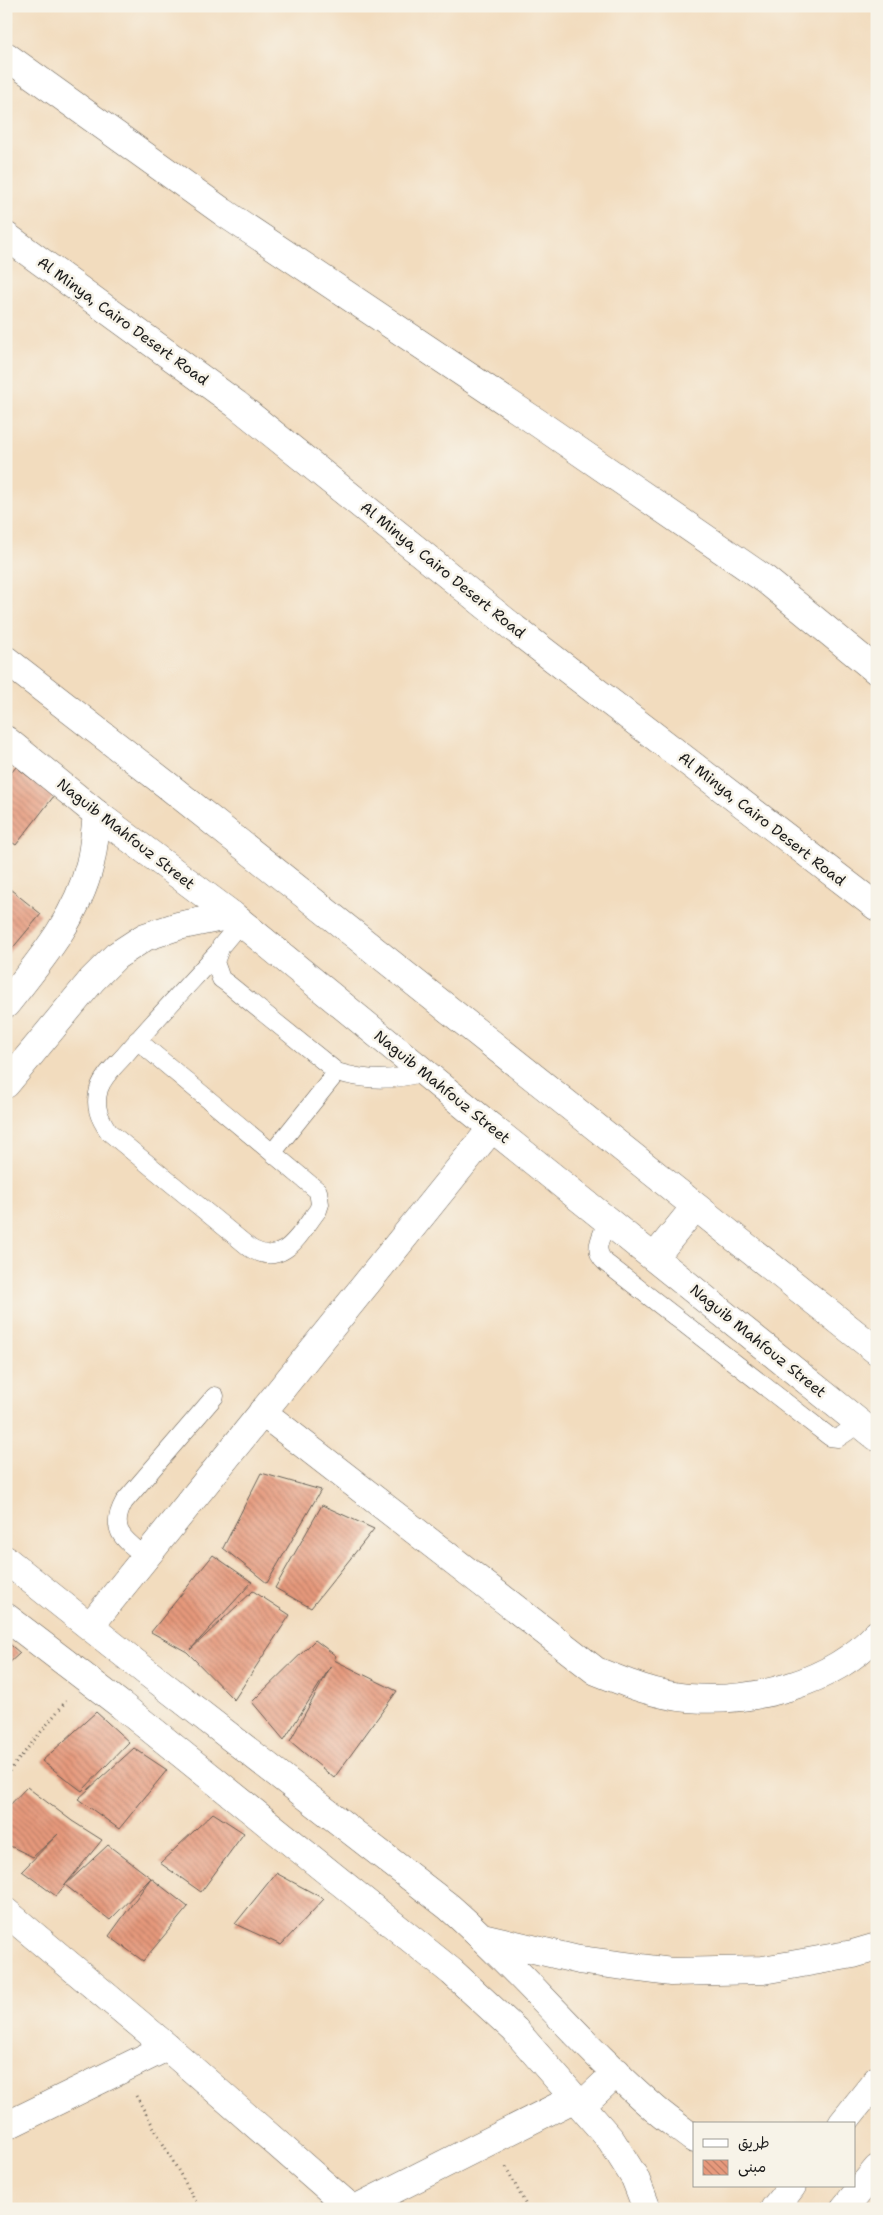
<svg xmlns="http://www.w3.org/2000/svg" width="883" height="2215" font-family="'Shantell Sans','Playpen Sans Arabic',sans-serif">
<defs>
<pattern id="building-back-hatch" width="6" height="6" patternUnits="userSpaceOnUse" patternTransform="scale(1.25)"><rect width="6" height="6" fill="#e6997c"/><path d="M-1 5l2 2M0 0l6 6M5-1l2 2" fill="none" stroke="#ba7c65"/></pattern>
</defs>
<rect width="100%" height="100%" fill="#f7f3e8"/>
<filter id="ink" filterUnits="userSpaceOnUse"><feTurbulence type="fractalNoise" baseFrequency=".02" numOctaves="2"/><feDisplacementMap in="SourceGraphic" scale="10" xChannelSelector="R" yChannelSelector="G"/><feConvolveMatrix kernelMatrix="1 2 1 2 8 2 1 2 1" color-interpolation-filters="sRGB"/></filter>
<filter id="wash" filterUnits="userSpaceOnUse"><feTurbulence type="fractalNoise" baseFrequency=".0096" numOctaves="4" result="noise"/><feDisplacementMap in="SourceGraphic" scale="20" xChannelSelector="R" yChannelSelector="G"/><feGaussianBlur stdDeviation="1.12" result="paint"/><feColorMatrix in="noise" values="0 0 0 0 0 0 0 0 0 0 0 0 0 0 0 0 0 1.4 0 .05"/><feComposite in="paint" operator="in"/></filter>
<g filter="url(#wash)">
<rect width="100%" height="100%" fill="#f2dcbe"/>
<g id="blocks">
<path fill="url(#building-back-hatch)" d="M16 767 54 796 16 845 6 838V779Z
M10 889 41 914 6 956V893Z
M261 1473 321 1490 267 1583 223 1548Z
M322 1505 374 1529 311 1608 275 1588Z
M213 1555 252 1582 190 1650 253 1591 290 1615 234 1700 187 1652 151 1632Z
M315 1640 336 1656 334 1660 397 1691 334 1778 290 1741 331 1666 284 1740 252 1702Z
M6 1641 20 1653 6 1666Z
M96 1712 129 1742 82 1791 42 1761Z
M134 1748 167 1770 119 1829 78 1799Z
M27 1787 72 1821 102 1840 56 1896 22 1871 58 1834 33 1857 6 1844V1809Z
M213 1813 244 1833 201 1892 160 1863Z
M108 1845 151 1878 188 1907 143 1961 109 1936 151 1878 110 1920 65 1885Z
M276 1873 324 1899 281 1945 235 1924Z"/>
</g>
</g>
<g filter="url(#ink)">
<use href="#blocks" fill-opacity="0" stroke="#675f55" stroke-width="1"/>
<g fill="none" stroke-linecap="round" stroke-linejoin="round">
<defs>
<path id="lane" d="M241 922 221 946 215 962 221 979 228 984 337 1072C367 1081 393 1081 424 1072
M137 1040 318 1191 320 1204 318 1210C300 1233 284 1269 250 1248L109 1132C99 1118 94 1106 99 1089 103 1076 116 1065 124 1056 154 1021 186 987 217 953
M273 1152 337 1072
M607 1221C602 1237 591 1250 606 1263L830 1437 838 1438 860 1423
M146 1557C125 1540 108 1531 124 1502L215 1396"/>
<path id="street" d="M6 1004C40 961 77 918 90 864 94 848 95 830 97 814
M6 1084 92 980 116 956 145 937 178 926 232 915
M262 1412 596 1671C626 1683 655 1695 688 1698 754 1703 831 1684 877 1634
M6 1560 148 1673 449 1907C521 1970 582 2046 655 2109 668 2120 681 2129 694 2139
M6 1617 121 1705 452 1972 515 2030 611 2140 635 2178 647 2209
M90 1626 492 1128
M6 1912 167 2047 352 2209
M483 1937 579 1960 671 1972 763 1970 853 1954 877 1947
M582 2105 617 2072
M842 2124 877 2080
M6 2126 167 2047
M355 2209 575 2098
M774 2209 792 2186
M844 2209 877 2169"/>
<path id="secondary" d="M6 660 167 785 877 1351
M6 740 97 814 232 915 492 1128 877 1437
M654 1258 695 1207"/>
<path id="highway" d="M6 56 223 212 538 423 766 580 877 671
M6 236 236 404 515 629 877 907"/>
</defs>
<use href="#lane" stroke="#675f55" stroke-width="19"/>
<use href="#street" stroke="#675f55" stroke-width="29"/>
<use href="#secondary" stroke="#675f55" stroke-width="29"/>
<use href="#highway" stroke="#675f55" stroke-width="29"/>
<path stroke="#675f55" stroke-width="3" stroke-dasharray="1 4" stroke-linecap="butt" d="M6 1775 66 1701
M136 2096 200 2209
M506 2167 528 2209"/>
<use href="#lane" stroke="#fff" stroke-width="18"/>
<use href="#street" stroke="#fff" stroke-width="28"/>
<use href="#secondary" stroke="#fff" stroke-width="28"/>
<use href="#highway" stroke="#fff" stroke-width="28"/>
</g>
</g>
<g text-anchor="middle" stroke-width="5" stroke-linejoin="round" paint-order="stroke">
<g font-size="15" fill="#1c1c1c" stroke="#f7f3e8">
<text transform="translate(123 321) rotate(36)" y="5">Al Minya, Cairo Desert Road</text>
<text transform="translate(443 570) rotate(39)" y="5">Al Minya, Cairo Desert Road</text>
<text transform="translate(762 819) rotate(38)" y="5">Al Minya, Cairo Desert Road</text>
<text transform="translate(126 834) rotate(38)" y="5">Naguib Mahfouz Street</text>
<text transform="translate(442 1087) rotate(39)" y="5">Naguib Mahfouz Street</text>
<text transform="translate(758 1341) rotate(39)" y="5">Naguib Mahfouz Street</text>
</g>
</g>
<rect width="883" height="2215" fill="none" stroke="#f7f3e8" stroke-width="25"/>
<rect x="693" y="2122" width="162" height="65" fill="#f7f3e8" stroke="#9f9d96"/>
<rect x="703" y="2139" width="25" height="8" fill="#ffffff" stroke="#9f9d96"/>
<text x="738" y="2148" font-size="15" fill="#1c1c1c">طريق</text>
<rect x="703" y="2160" width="25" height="15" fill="url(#building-back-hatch)" stroke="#9f9d96"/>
<text x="738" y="2172" font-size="15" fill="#1c1c1c">مبنى</text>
</svg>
